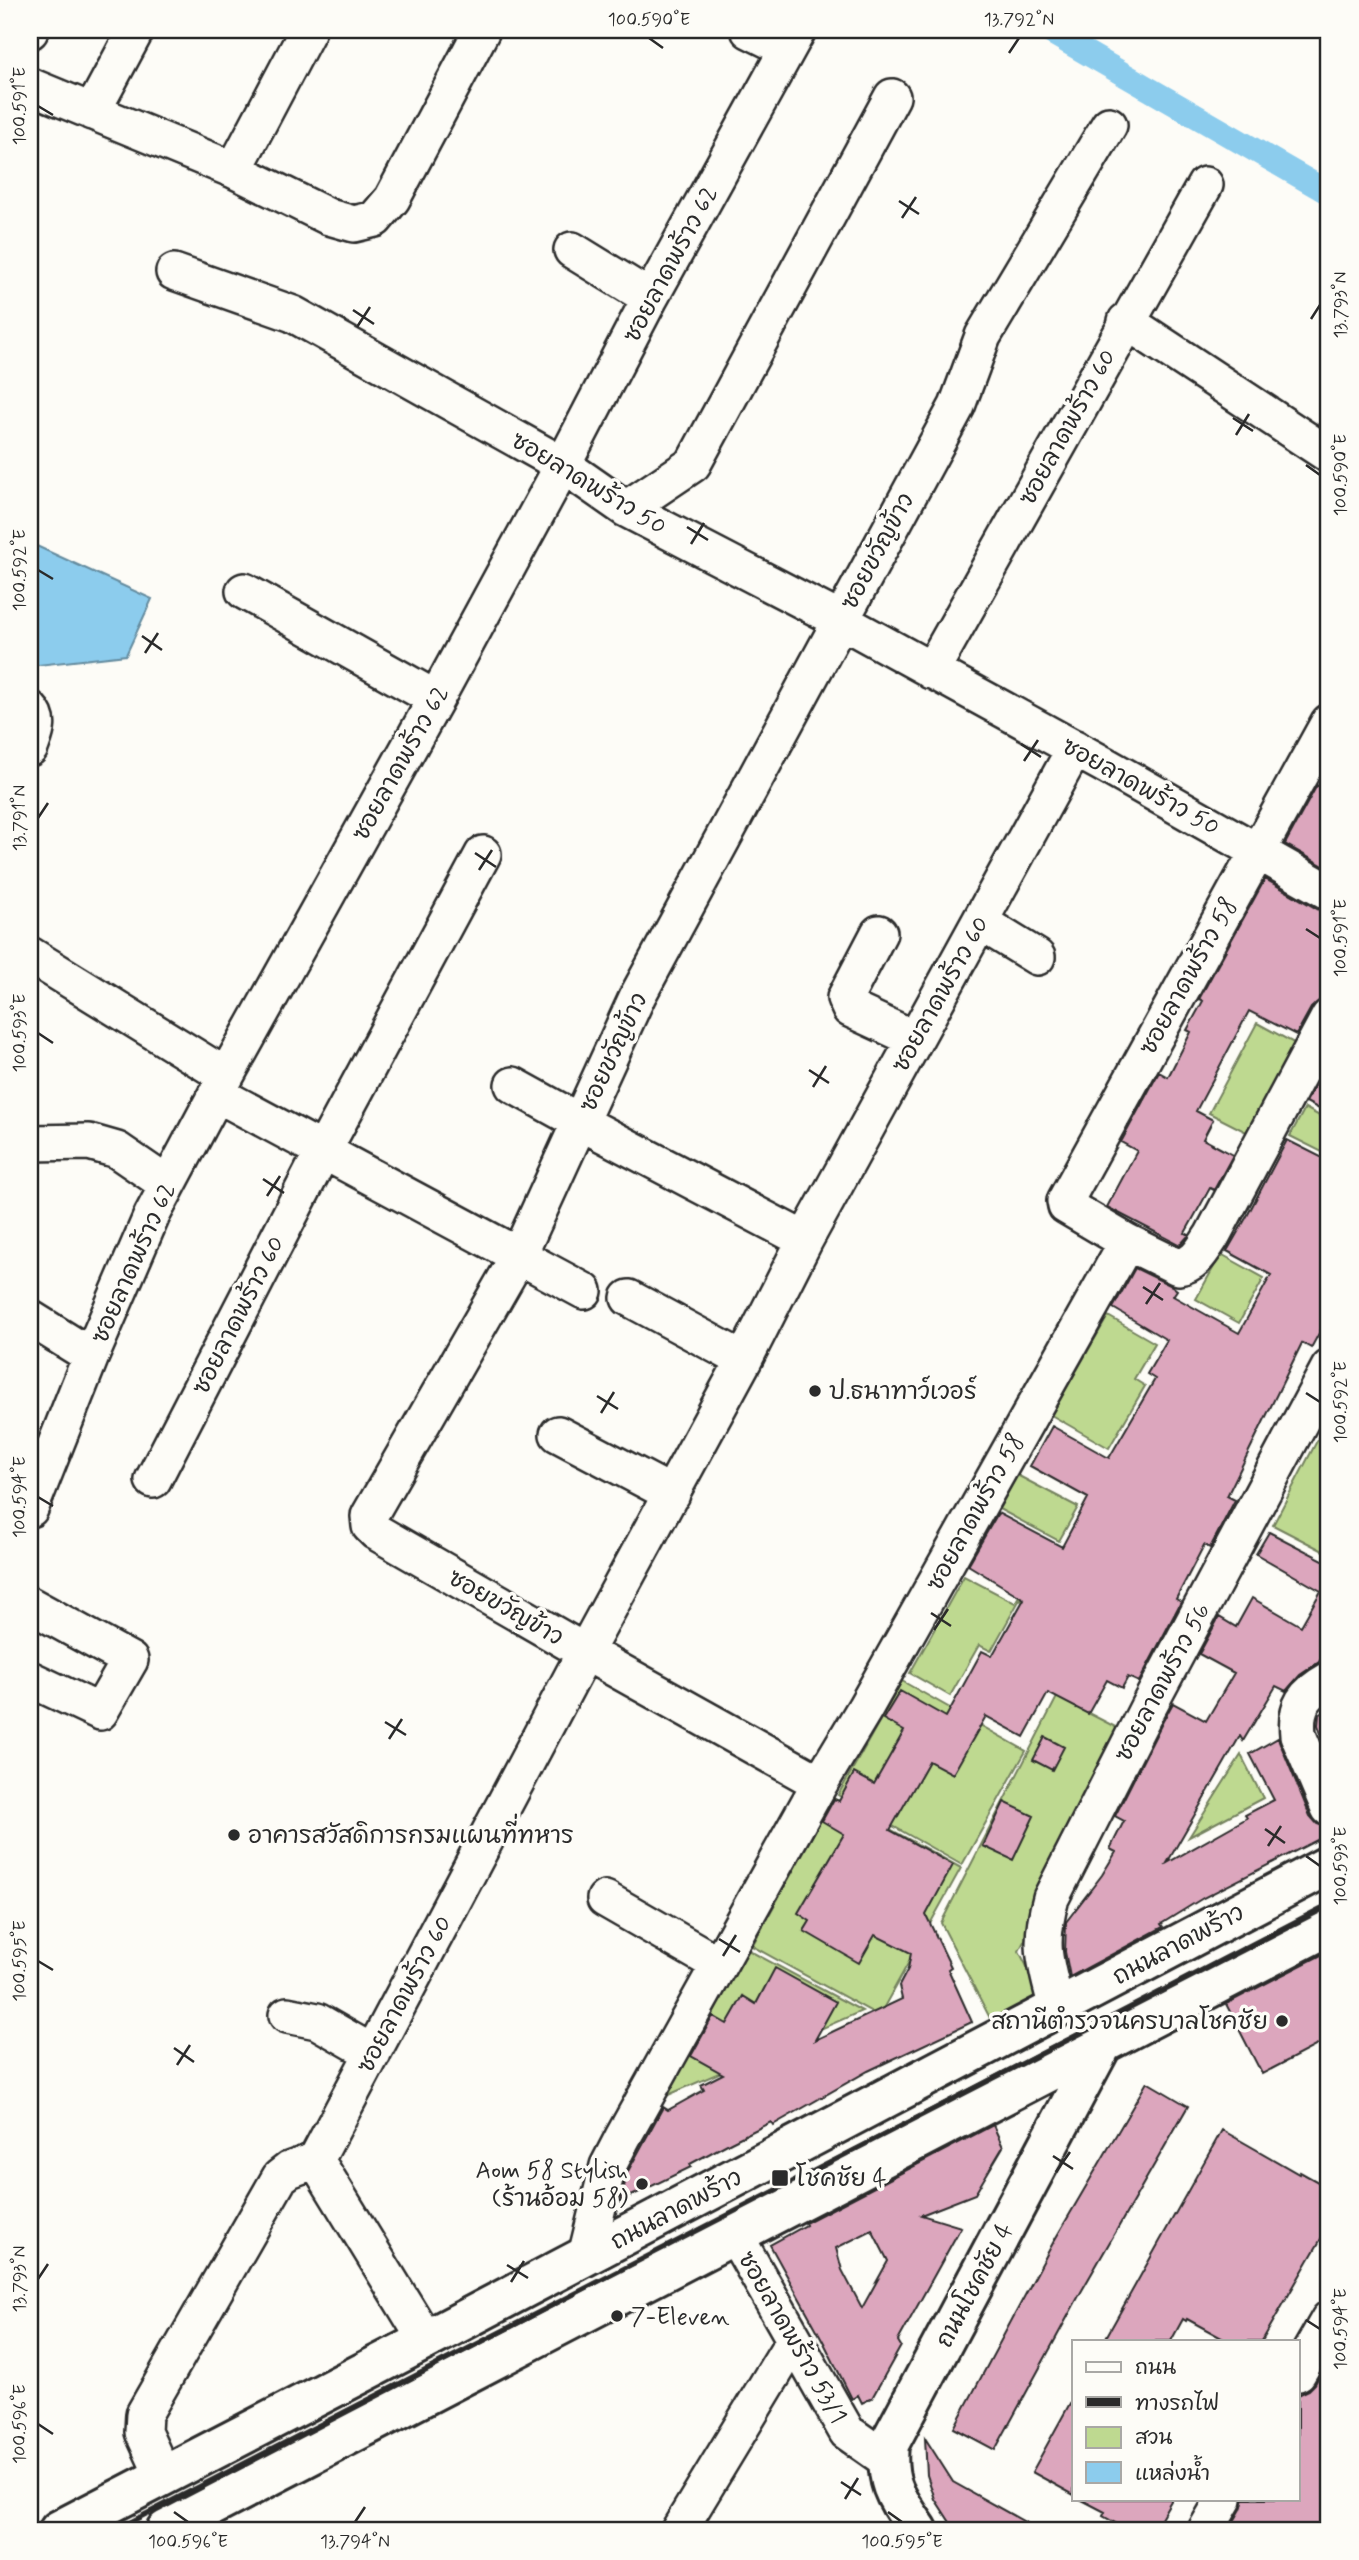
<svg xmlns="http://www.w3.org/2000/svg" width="1359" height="2560" font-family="Mynerve,'Playpen Sans Thai',sans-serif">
<rect width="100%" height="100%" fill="#fdfcf7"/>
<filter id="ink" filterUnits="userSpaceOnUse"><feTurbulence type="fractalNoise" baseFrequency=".0143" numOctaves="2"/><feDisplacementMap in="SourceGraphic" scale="14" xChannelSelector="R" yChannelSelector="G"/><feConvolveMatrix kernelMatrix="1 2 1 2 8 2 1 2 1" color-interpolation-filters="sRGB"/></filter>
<g filter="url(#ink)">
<path fill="#bed990" stroke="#74825e" stroke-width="2" d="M1257 1023 1303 1048 1256 1137 1209 1113Z
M1305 1108 1329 1121V1137L1322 1152 1290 1136Z
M1221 1254 1264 1278 1239 1323 1196 1299Z
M1108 1316 1155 1343 1134 1379 1145 1386 1109 1448 1051 1415Z
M1329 1418V1554L1273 1525Z
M1017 1475 1078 1507 1059 1541 999 1509Z
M1034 1569 1033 1606 1020 1599 991 1651 979 1645 950 1696 910 1673 964 1576 1015 1603Z
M902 1681 1026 1751 962 1865 838 1795Z
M1057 1697 1131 1735 1019 1951 1043 1998 993 2024 941 1923Z
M1241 1755 1263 1798 1189 1837Z
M833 1798 961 1868 879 2016 752 1946Z
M748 1950 862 2011 659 2099Z"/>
<path fill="#8ccced" stroke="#658c9f" stroke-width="2" d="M30 543 152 599 126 655 30 666Z"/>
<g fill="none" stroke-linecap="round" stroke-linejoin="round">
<path stroke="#8ccced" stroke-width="24" d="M1047 30 1329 193"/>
</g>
<path fill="#dca6bd" stroke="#2b2b2b" stroke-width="2" fill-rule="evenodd" d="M1317 785 1329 792V869L1285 844Z
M1265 879 1319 910 1329 912V987L1323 998 1311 1008 1296 1035 1249 1011 1196 1111 1213 1120 1203 1139 1233 1155 1214 1190 1210 1188 1185 1233 1189 1235 1180 1245 1107 1207 1137 1151 1121 1142 1159 1072 1168 1077 1191 1032 1187 1030 1203 1001 1199 999Z
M1329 1059V1114L1306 1102Z
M1287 1140 1329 1161V1315L1311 1348 1302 1343 1227 1496 1235 1500 1210 1548 1204 1545 1176 1599 1181 1602 1139 1682 1128 1677 1122 1688 1107 1680 1088 1714 1048 1693 1024 1737 986 1716 953 1774 929 1761 890 1830 953 1865 926 1915 951 1967 948 1969 972 2022 868 2071 773 2125 771 2122 731 2142 690 2164 691 2167 621 2201 627 2173 663 2107 668 2110 704 2090 701 2085 723 2074 691 2056 713 2016 727 2024 743 1996 756 2004 775 1968 836 2002 815 2040 902 1999 899 1986 908 1969 911 1953 875 1935 859 1963 804 1931 810 1921 798 1913 844 1834 822 1821 834 1799 839 1801 854 1773 874 1784 904 1731 883 1719 900 1691 946 1717 982 1651 992 1656 1024 1599 968 1565 998 1513 1062 1547 1088 1498 1030 1466 1052 1426 1109 1458 1155 1379 1147 1374 1167 1340 1113 1308 1135 1268 1172 1286 1177 1290 1173 1296 1239 1333 1271 1275 1227 1251 1246 1218Z
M1269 1532 1329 1563V1645L1319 1662 1300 1675 1286 1691 1276 1686 1243 1741 1240 1736 1167 1863 1247 1818 1245 1815 1274 1800 1250 1754 1278 1738 1310 1816 1317 1824 1329 1828V1834L1203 1898 1161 1924 1163 1927 1070 1977 1065 1952 1066 1922 1102 1875 1116 1852 1110 1849 1124 1821 1115 1816 1163 1721 1173 1703 1206 1721 1234 1673 1199 1654 1219 1617 1236 1627 1252 1598 1301 1626 1321 1591 1256 1554Z
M1329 1709V1757L1318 1725 1319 1715Z
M1045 1737 1064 1747 1052 1770 1033 1760Z
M1004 1802 1034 1816 1013 1860 983 1846Z
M1329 1951V2039L1262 2074 1226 2004Z
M1147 2082 1188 2106 1081 2292 995 2450 954 2428 1054 2241Z
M993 2125 1003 2147 975 2194 921 2215 961 2227 898 2341 901 2346 872 2398 862 2403 858 2395 852 2399 823 2341 770 2245 806 2225 805 2223ZM872 2230 888 2261 862 2308 842 2270 836 2248Z
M1222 2130 1299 2174 1300 2172 1329 2188V2225L1262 2341H1227L1187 2319 1186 2321 1183 2319 1171 2341H1104Z
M1329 2359V2520L1323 2530H1229L1241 2509 1244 2499H1298V2395L1309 2390 1315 2384Z
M1074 2396V2495L1032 2472Z
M925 2438 953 2482 1039 2530H955L935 2499 927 2475Z
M1080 2499H1172L1154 2530H1128L1103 2516 1105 2512Z"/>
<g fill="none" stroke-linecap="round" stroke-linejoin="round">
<defs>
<path id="minor" d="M749 30 787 49
M30 31V30
M30 86 234 170 329 217 354 224 375 219 392 199 482 30
M92 112 136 30
M234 170 308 30
M572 250 650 298
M174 272 293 314 563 465 626 509 840 620 1103 764 1329 892
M1126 321 1329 455
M626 509 693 464 892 97
M244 591 436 699
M931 671 1205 185
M30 709C42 721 35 734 30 748
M1329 722 1065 1201 1066 1206 1127 1242 1178 1267C1196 1265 1203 1249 1212 1236L1329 1017
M980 922 1037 957
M879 933 845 998 850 1009 915 1039
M30 955 226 1076
M513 1085 580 1122 805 1240
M217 1094 584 1291
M30 1143 89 1142 117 1150 168 1185
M629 1298 744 1360
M30 1318 91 1356
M558 1434 672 1494
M153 1480 323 1151 483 854
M30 1509 91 1356 152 1215 226 1076 436 699 563 465 650 298 798 30
M30 1605 130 1660 100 1712 30 1679
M1329 1680C1304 1694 1295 1705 1298 1735L1329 1808
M820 1783 585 1652 376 1532 370 1526 369 1516 518 1257 638 995 957 406 983 336 1109 125
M605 1899 718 1964
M1057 2008C1045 1963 1038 1945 1051 1898L1147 1709 1329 1368
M287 2015 317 2021 373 2053
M316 2160 426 2340
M735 2235 847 2432 887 2460
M586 2256 608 2166 623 2137 820 1783 865 1708 1127 1242
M1298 2373 1329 2319
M163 2476 143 2432 144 2414 280 2177 289 2170 316 2160 585 1652 744 1360 805 1240 1075 748
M679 2530 794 2340
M1206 2530 1224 2499"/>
<path id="major" d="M59 2530 426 2340 1329 1865
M166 2530 1329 1926
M918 2530C896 2497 885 2485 889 2444L1103 2043"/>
</defs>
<use href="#minor" stroke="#2b2b2b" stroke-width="40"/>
<use href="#major" stroke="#2b2b2b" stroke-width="44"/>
<use href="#minor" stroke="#fdfcf7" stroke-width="35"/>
<use href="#major" stroke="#fdfcf7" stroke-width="38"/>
<path stroke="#2b2b2b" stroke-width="5" d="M115 2530 1329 1906"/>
</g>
</g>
<path fill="none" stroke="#2b2b2b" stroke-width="2.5" d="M649 38 663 48M1009 53 1019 38M38 106 53 115M899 201 919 214M902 218 916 197M353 310 374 324M1311 319 1320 305M357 327 370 307M1233 418 1253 431M1236 435 1249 414M1306 465 1320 475M687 527 708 540M691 544 704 523M38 570 53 579M142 636 162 650M145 653 158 633M1021 744 1041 757M1024 761 1038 740M38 818 48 803M475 853 496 867M479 870 492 850M1306 929 1320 938M38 1033 53 1043M809 1070 829 1083M813 1087 826 1066M263 1179 284 1193M267 1196 280 1176M1143 1287 1163 1300M1146 1304 1160 1283M1306 1393 1320 1402M597 1396 618 1409M601 1413 614 1392M38 1497 53 1506M931 1613 951 1626M934 1630 948 1609M385 1722 406 1735M389 1739 402 1719M1265 1829 1285 1843M1268 1846 1281 1826M1306 1856 1320 1866M719 1939 740 1952M723 1956 736 1935M38 1961 53 1970M174 2048 194 2062M177 2065 190 2045M1053 2156 1073 2169M1056 2172 1070 2152M507 2265 528 2278M38 2279 48 2264M511 2282 524 2261M1306 2320 1320 2329M38 2424 53 2434M841 2482 861 2495M845 2499 858 2478M174 2512 188 2522M888 2512 902 2522M355 2522 365 2507"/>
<g fill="#2b2b2b" stroke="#fdfcf7" stroke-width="2.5">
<circle cx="815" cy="1391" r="7"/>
<circle cx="234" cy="1835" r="7"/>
<circle cx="1282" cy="2021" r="7"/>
<rect x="771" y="2169" width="18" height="18" rx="3.5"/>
<circle cx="642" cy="2184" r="7"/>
<circle cx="617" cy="2316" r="7"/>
</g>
<g text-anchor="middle" stroke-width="7" stroke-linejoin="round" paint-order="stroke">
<g font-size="24" fill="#2b2b2b" stroke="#fdfcf7">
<text transform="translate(670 264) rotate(-62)" y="8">ซอยลาดพร้าว 62</text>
<text transform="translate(1067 427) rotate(-61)" y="8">ซอยลาดพร้าว 60</text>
<text transform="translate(589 483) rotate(31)" y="8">ซอยลาดพร้าว 50</text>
<text transform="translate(877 551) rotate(-62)" y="8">ซอยขวัญข้าว</text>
<text transform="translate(400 763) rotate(-61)" y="8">ซอยลาดพร้าว 62</text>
<text transform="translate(1141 786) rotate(29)" y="8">ซอยลาดพร้าว 50</text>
<text transform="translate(1188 976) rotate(-61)" y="8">ซอยลาดพร้าว 58</text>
<text transform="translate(940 994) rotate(-61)" y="8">ซอยลาดพร้าว 60</text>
<text transform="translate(613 1052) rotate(-65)" y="8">ซอยขวัญข้าว</text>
<text transform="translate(133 1263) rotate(-66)" y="8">ซอยลาดพร้าว 62</text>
<text transform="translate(238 1315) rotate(-63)" y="8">ซอยลาดพร้าว 60</text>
<text transform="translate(975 1512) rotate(-61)" y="8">ซอยลาดพร้าว 58</text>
<text transform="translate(506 1607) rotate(30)" y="8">ซอยขวัญข้าว</text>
<text transform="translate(1162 1682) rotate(-62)" y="8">ซอยลาดพร้าว 56</text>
<text transform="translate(1178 1944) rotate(-28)" y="8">ถนนลาดพร้าว</text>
<text transform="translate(404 1994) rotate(-62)" y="8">ซอยลาดพร้าว 60</text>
<text transform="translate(676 2209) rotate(-28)" y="8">ถนนลาดพร้าว</text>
<text transform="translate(974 2285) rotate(-62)" y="8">ถนนโชคชัย 4</text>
<text transform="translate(793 2337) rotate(60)" y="8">ซอยลาดพร้าว 53/1</text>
</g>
<g font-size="24" fill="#2b2b2b" stroke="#fdfcf7" text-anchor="start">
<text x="829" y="1399">ป.ธนาทาว์เวอร์</text>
<text x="248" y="1843">อาคารสวัสดิการกรมแผนที่ทหาร</text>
<text x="1268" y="2029" text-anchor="end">สถานีตำรวจนครบาลโชคชัย</text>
<text x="628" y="2178" text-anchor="end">Aom 58 Stylish<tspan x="628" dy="28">(ร้านอ้อม 58)</tspan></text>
<text x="796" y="2186">โชคชัย 4</text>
<text x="631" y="2324">7-Eleven</text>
</g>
</g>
<rect width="1359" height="2560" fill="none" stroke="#fdfcf7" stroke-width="77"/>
<rect x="1072" y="2340" width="228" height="161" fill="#fdfcf7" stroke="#a9a8a5" stroke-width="2"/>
<rect x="1086" y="2362" width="35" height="10" fill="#fdfcf7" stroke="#a9a8a5" stroke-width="2"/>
<text x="1135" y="2374" font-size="21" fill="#2b2b2b">ถนน</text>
<rect x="1086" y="2397" width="35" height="10" fill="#2b2b2b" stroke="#a9a8a5" stroke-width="2"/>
<text x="1135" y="2410" font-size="21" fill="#2b2b2b">ทางรถไฟ</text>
<rect x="1086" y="2427" width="35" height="21" fill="#bed990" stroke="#a9a8a5" stroke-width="2"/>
<text x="1135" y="2444" font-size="21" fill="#2b2b2b">สวน</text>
<rect x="1086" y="2462" width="35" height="21" fill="#8ccced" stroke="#a9a8a5" stroke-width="2"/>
<text x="1135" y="2480" font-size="21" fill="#2b2b2b">แหล่งน้ำ</text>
<rect x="38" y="38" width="1282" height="2484" fill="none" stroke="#2b2b2b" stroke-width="2.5"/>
<g font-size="18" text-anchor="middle" fill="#2b2b2b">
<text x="649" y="25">100.590°E</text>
<text x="1019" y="25">13.792°N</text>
<text transform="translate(19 106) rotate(-90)" y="6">100.591°E</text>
<text transform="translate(1340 305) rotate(-90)" y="6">13.793°N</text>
<text transform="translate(1340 475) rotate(-90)" y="6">100.590°E</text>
<text transform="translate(19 570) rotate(-90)" y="6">100.592°E</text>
<text transform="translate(19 818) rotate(-90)" y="6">13.791°N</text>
<text transform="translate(1340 938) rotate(-90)" y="6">100.591°E</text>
<text transform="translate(19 1033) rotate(-90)" y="6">100.593°E</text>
<text transform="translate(1340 1402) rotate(-90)" y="6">100.592°E</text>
<text transform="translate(19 1497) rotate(-90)" y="6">100.594°E</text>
<text transform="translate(1340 1866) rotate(-90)" y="6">100.593°E</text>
<text transform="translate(19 1961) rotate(-90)" y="6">100.595°E</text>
<text transform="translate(19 2279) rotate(-90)" y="6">13.793°N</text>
<text transform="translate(1340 2329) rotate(-90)" y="6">100.594°E</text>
<text transform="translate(19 2424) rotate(-90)" y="6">100.596°E</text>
<text x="188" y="2547">100.596°E</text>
<text x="355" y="2547">13.794°N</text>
<text x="902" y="2547">100.595°E</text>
</g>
</svg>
